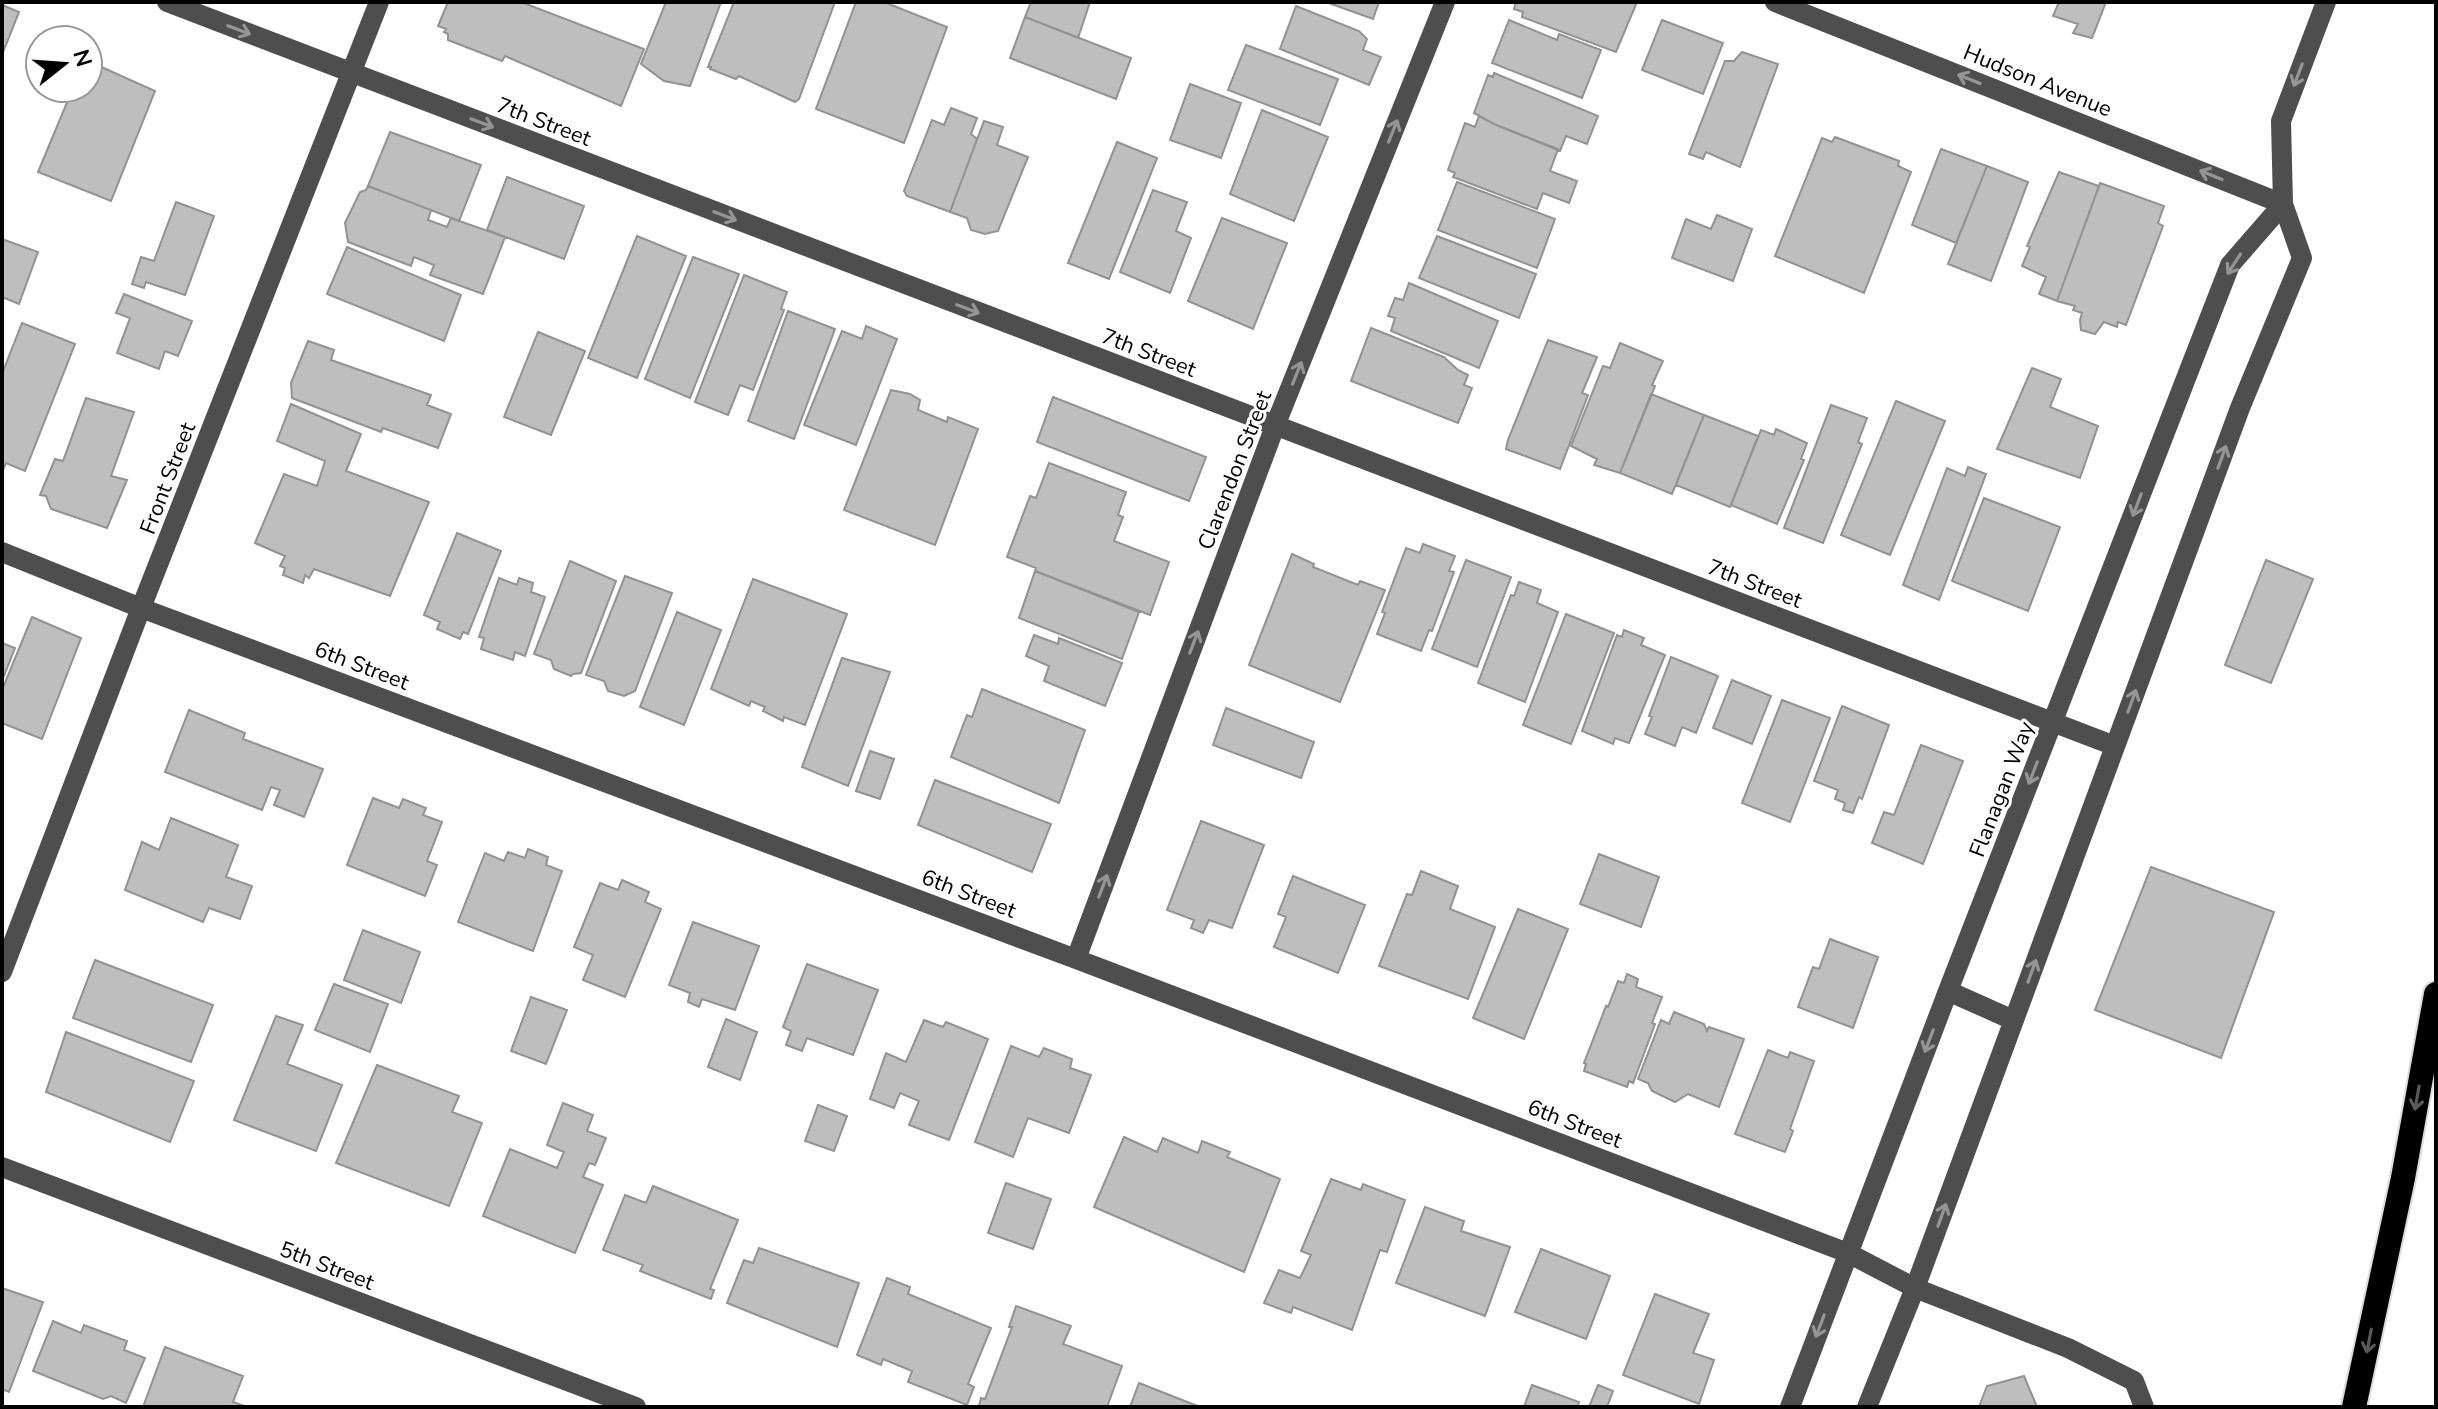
<svg xmlns="http://www.w3.org/2000/svg" width="2438" height="1409" font-family="'Nunito Sans',sans-serif">
<rect width="100%" height="100%" fill="#fff"/>
<path fill="#bebebe" stroke="#929292" stroke-width="2" d="M448 2H521L644 49 621 106 505 56 502 61 448 40V34L444 32 446 29 438 26Z
M666 2H721L690 86 664 81 641 64Z
M734 2H835L799 99 795 102 739 76 736 79 710 69 711 67H708Z
M856 2H884L947 27 904 143 816 109Z
M1031 2H1090L1078 38 1025 17Z
M1326 2H1379L1373 19Z
M1516 2H1637L1616 52 1522 17 1523 12 1514 9Z
M2059 2H2106L2092 38 2073 33 2078 24 2053 16Z
M2 5 19 12 2 55Z
M1296 6 1359 31 1367 39 1363 50 1381 57 1369 85 1280 49Z
M1025 17 1131 58 1116 99 1010 58Z
M1509 20 1557 40 1559 34 1601 50 1582 98 1492 63Z
M1662 20 1723 43 1703 94 1642 70Z
M1246 45 1338 79 1320 125 1228 90Z
M1742 52 1778 64 1740 167 1706 152 1703 159 1689 154 1725 61H1734Z
M88 61 155 91 111 201 38 172 73 88H88Z
M1494 73 1598 116 1587 144 1566 136 1560 151 1494 124 1474 113 1488 75 1493 77Z
M1190 84 1241 103 1221 158 1170 140Z
M951 108 977 118 971 134 977 139 950 212 907 196 904 191 932 120 944 125Z
M1262 110 1328 137 1294 221 1230 194Z
M1479 116 1494 124 1558 149 1550 171 1577 181 1569 203 1543 193 1537 209 1453 177 1455 173 1448 170 1465 123 1475 127Z
M984 121 1003 127 997 145 1028 157 998 231 985 234 971 230 967 218 950 212Z
M390 132 481 165 459 221 368 186Z
M1835 137 1899 161 1898 166 1911 172 1864 293 1775 256 1822 138 1832 142Z
M1117 142 1157 158 1109 279 1068 263Z
M1941 149 1987 166 1956 243 1912 225Z
M1987 166 2028 182 1991 281 1948 264Z
M2059 172 2099 186 2057 301 2039 294 2046 277 2022 266 2030 247 2027 246Z
M507 177 584 206 564 259 487 230Z
M1457 182 1555 219 1537 268 1438 230Z
M2100 183 2164 206 2158 223 2163 226 2126 325 2118 322 2117 327 2104 322 2095 334 2081 330 2080 320 2082 313 2073 310 2075 306 2057 301Z
M368 186 431 210 428 220 447 227 451 218 505 237 483 294 430 275 434 265 414 257 411 266 348 242 345 223 360 192 366 190Z
M1153 190 1187 202 1176 231 1191 238 1170 293 1120 272Z
M176 202 214 216 185 295 146 282 144 288 132 284 141 257 154 261Z
M1717 215 1752 229 1733 281 1672 258 1686 219 1711 229Z
M1222 218 1287 243 1253 329 1188 301Z
M637 236 686 256 637 378 588 358Z
M1437 236 1536 274 1519 318 1419 278Z
M2 239 38 252 19 304 2 297Z
M347 247 461 295 444 341 327 294Z
M693 257 739 274 690 398 645 379Z
M744 275 787 292 781 309 784 310 753 390 740 385 728 415 695 402Z
M1409 283 1498 321 1479 368 1391 331 1395 318 1388 316 1395 298 1403 300Z
M124 294 192 321 178 356 165 351 159 369 117 353 130 318 116 313Z
M788 311 835 329 794 439 748 421Z
M22 323 75 344 25 471 6 463 2 473V374Z
M866 326 897 339 856 445 804 425 842 331 862 339Z
M1371 328 1444 357 1458 370 1468 375 1464 385 1472 388 1458 423 1351 381Z
M538 332 585 351 551 435 504 417Z
M1548 340 1597 357 1582 393 1588 395 1560 469 1506 449 1508 440Z
M308 341 334 350 331 360 431 395 427 405 451 414 438 448 383 428 381 432 292 398 291 383Z
M1620 343 1663 361 1652 385 1655 386 1620 473 1594 465 1597 459 1571 446 1603 366 1610 368Z
M2032 368 2061 379 2050 407 2098 426 2080 478 1997 449Z
M891 390 910 394 920 400 918 410 947 422 948 417 978 429 935 545 844 510Z
M1651 394 1704 415 1672 494 1620 473Z
M1053 397 1206 457 1189 501 1037 442Z
M86 398 134 412 111 476 127 480 107 528 51 509 46 496 40 495 55 459 63 461Z
M1896 401 1945 421 1890 555 1841 535Z
M291 404 361 434 346 471 429 502 390 596 314 569 309 578 305 575 303 583 283 575 285 568 280 566 285 556 255 543 284 474 317 486 325 461 277 441Z
M1831 405 1867 418 1858 442 1862 444 1823 543 1784 528Z
M1704 415 1758 436 1730 507 1676 485Z
M1776 429 1807 443 1801 459 1804 460 1777 524 1731 505 1761 430 1774 435Z
M1049 463 1126 492 1118 515 1123 517 1114 541 1169 562 1150 615 1035 571 1036 568 1007 557 1030 496 1036 498Z
M1968 467 1986 474 1939 600 1903 585 1947 468 1965 476Z
M1984 498 2060 527 2028 611 1952 581Z
M457 533 501 551 468 634 463 632 460 639 437 629 440 622 424 615Z
M1423 544 1455 556 1449 571 1454 572 1432 631 1429 630 1421 651 1377 634 1385 613 1382 612 1406 548 1420 553Z
M1292 554 1314 564 1313 567 1358 585 1360 581 1385 590 1340 702 1249 665Z
M1466 560 1511 577 1477 667 1432 649Z
M2266 560 2313 579 2271 683 2225 665Z
M570 561 616 581 581 673 573 674 571 676 554 669 551 660 534 654Z
M1035 571 1139 612 1122 659 1019 618Z
M625 576 672 593 635 691 624 696 608 691 604 681 586 675Z
M499 578 517 585 519 578 533 583 531 592 545 597 525 656 515 652 513 660 481 649 484 638 479 637Z
M753 579 847 614 805 725 784 717 783 721 763 711 765 707 751 701 749 706 711 689Z
M1519 582 1541 590 1537 603 1558 612 1525 702 1478 683 1511 595 1514 596Z
M677 612 721 630 684 725 640 707Z
M1566 614 1614 633 1571 744 1523 725Z
M32 617 81 638 42 739 2 723V690Z
M1624 630 1644 638 1641 645 1665 655 1629 743 1615 738 1613 744 1582 731 1617 635 1622 637Z
M1034 635 1058 644 1059 638 1122 663 1105 706 1044 681 1049 666 1026 656Z
M2 643 15 648 2 681Z
M1671 657 1718 676 1696 733 1682 727 1675 746 1645 734 1652 717 1649 716Z
M842 658 890 672 848 786 802 767Z
M1732 680 1771 696 1752 744 1713 728Z
M982 689 1085 730 1059 803 951 757 967 715 972 717Z
M1782 700 1830 718 1790 822 1742 803Z
M1842 706 1889 725 1862 799 1859 797 1853 813 1843 810 1845 803 1835 799 1838 790 1814 781Z
M1226 708 1314 742 1301 778 1213 745Z
M189 710 245 733 243 739 323 769 304 817 274 805 280 790 271 787 262 810 165 772Z
M1921 745 1963 761 1923 864 1872 843 1884 812 1894 815Z
M870 751 894 759 880 799 856 791Z
M935 780 1051 824 1032 872 918 825Z
M373 798 399 808 403 799 426 808 423 815 442 822 427 861 437 865 425 896 347 865Z
M171 818 238 845 226 877 252 886 240 919 209 908 203 922 125 890 142 842 159 850Z
M1201 821 1264 845 1232 928 1209 920 1203 933 1191 928 1194 920 1167 910Z
M528 849 548 857 546 865 562 871 533 951 458 922 485 853 504 861 508 852 525 858Z
M1599 854 1659 877 1641 927 1580 904Z
M2151 867 2274 912 2221 1058 2095 1010Z
M1421 871 1458 886 1450 909 1495 927 1468 999 1379 966 1407 894 1412 895Z
M1293 876 1365 905 1338 973 1274 947 1286 917 1278 914Z
M622 880 649 892 645 902 661 909 625 997 583 980 593 955 574 947 600 883 618 890Z
M1518 909 1568 929 1524 1039 1473 1018Z
M693 922 759 946 735 1010 702 999 699 1007 688 1002 690 993 669 985Z
M363 930 420 952 401 1003 344 980Z
M1830 939 1878 957 1853 1028 1798 1007 1813 967 1819 969Z
M95 960 213 1005 191 1062 73 1018Z
M807 964 878 990 853 1055 807 1038 802 1051 786 1045 791 1031 783 1027Z
M1627 974 1638 979 1636 987 1662 997 1652 1023 1655 1024 1633 1083 1629 1081 1627 1087 1584 1071 1586 1064 1584 1063 1606 1006 1608 1007 1618 981 1624 983Z
M334 984 388 1004 370 1052 315 1030Z
M531 997 567 1010 546 1064 511 1051Z
M1674 1012 1704 1024 1707 1031 1709 1027 1744 1039 1719 1107 1688 1094 1675 1102 1652 1091 1648 1083 1638 1079 1661 1020 1669 1024Z
M276 1016 303 1025 287 1064 342 1085 316 1151 234 1120Z
M726 1019 757 1032 740 1080 708 1067Z
M924 1020 943 1027 946 1022 988 1039 949 1140 909 1125 919 1101 900 1093 894 1108 870 1099 886 1053 906 1062Z
M66 1032 194 1081 170 1142 46 1092Z
M1011 1046 1039 1057 1044 1048 1072 1059 1070 1068 1091 1075 1069 1133 1028 1118 1013 1157 975 1142Z
M1768 1050 1788 1058 1790 1052 1814 1061 1790 1129 1793 1131 1785 1152 1735 1134Z
M377 1065 459 1096 452 1112 482 1123 449 1206 336 1163Z
M563 1103 593 1115 587 1131 606 1138 595 1165 589 1163 583 1177 603 1185 575 1253 483 1216 510 1149 557 1168 564 1152 547 1145Z
M818 1105 847 1116 834 1151 805 1141Z
M1124 1137 1157 1152 1163 1138 1198 1153 1202 1141 1230 1152 1227 1157 1280 1179 1244 1272 1094 1207Z
M1331 1179 1361 1190 1363 1184 1405 1200 1387 1252 1380 1250 1352 1330 1293 1307 1291 1313 1264 1303 1279 1270 1300 1278 1311 1255 1301 1251Z
M1006 1183 1051 1199 1033 1249 988 1233Z
M653 1186 738 1220 710 1289 714 1290 711 1299 640 1271 643 1265 603 1250 625 1195 646 1203Z
M1425 1207 1464 1221 1461 1231 1510 1247 1485 1316 1396 1283Z
M759 1248 859 1283 837 1347 727 1303 744 1260 753 1263Z
M1541 1249 1610 1276 1586 1339 1515 1312Z
M887 1278 910 1287 908 1294 991 1328 968 1384 974 1387 967 1405 908 1382 912 1371 883 1359 881 1365 857 1355Z
M2 1288 43 1302 9 1392 2 1389Z
M1655 1294 1709 1314 1693 1353 1714 1360 1699 1404 1623 1375Z
M1016 1306 1071 1326 1063 1344 1122 1366 1107 1407 979 1406 981 1398 985 1399 1012 1327H1009Z
M53 1321 81 1333 84 1325 127 1341 124 1350 145 1358 126 1403 111 1396 103 1399 33 1371Z
M165 1347 243 1376 233 1402 247 1407H143Z
M2024 1376 2037 1407H1979L1987 1386Z
M1139 1383 1200 1407H1130Z
M1532 1385 1579 1402 1577 1407H1524Z
M1598 1385 1613 1391 1607 1407H1589Z"/>
<g fill="none" stroke-linecap="round" stroke-linejoin="round">
<defs>
<path id="highway" d="M2354 1407 2403 1178 2436 994"/>
</defs>
<use href="#highway" stroke="#dbdbdb" stroke-width="28"/>
<path stroke="#4e4e4e" stroke-width="20" d="M167 2 2115 746
M1775 2 2283 204
M2 552 141 608 1076 959 1848 1253 1915 1288 2068 1348 2134 1381 2144 1407
M1076 959 1275 426 1445 2
M2 972 141 608 379 2
M1948 991 2013 1020
M2 1167 636 1407
M1790 1407 1948 991 2230 265 2283 204
M1867 1407 1915 1288 2240 408 2302 258 2283 204 2281 121 2326 2"/>
<use href="#highway" stroke="#000" stroke-width="24"/>
</g>
<defs><path id="oneway-shaft" d="M-6 0H5M1.5-3L5.5 0L1.5 3" fill="none" stroke-width="1.6" stroke-linecap="round" stroke-linejoin="round" transform="scale(2)"/></defs>
<g stroke="#959595">
<use href="#oneway-shaft" transform="translate(239 30) rotate(21)"/>
<use href="#oneway-shaft" transform="translate(2298 75) rotate(111)"/>
<use href="#oneway-shaft" transform="translate(1969 79) rotate(-158)"/>
<use href="#oneway-shaft" transform="translate(482 123) rotate(21)"/>
<use href="#oneway-shaft" transform="translate(1393 131) rotate(-68)"/>
<use href="#oneway-shaft" transform="translate(2211 175) rotate(-158)"/>
<use href="#oneway-shaft" transform="translate(725 216) rotate(21)"/>
<use href="#oneway-shaft" transform="translate(2234 264) rotate(123)"/>
<use href="#oneway-shaft" transform="translate(968 309) rotate(21)"/>
<use href="#oneway-shaft" transform="translate(1297 373) rotate(-68)"/>
<use href="#oneway-shaft" transform="translate(2222 457) rotate(-70)"/>
<use href="#oneway-shaft" transform="translate(2137 505) rotate(111)"/>
<use href="#oneway-shaft" transform="translate(1194 642) rotate(-69)"/>
<use href="#oneway-shaft" transform="translate(2132 701) rotate(-70)"/>
<use href="#oneway-shaft" transform="translate(2033 773) rotate(111)"/>
<use href="#oneway-shaft" transform="translate(1103 886) rotate(-69)"/>
<use href="#oneway-shaft" transform="translate(2032 971) rotate(-70)"/>
<use href="#oneway-shaft" transform="translate(1929 1041) rotate(111)"/>
<use href="#oneway-shaft" transform="translate(1942 1215) rotate(-70)"/>
<use href="#oneway-shaft" transform="translate(1820 1326) rotate(111)"/>
</g>
<g stroke="#595959">
<use href="#oneway-shaft" transform="translate(2417 1098) rotate(100)"/>
<use href="#oneway-shaft" transform="translate(2369 1341) rotate(101)"/>
</g>
<g text-anchor="middle" stroke-width="6" stroke-linejoin="round" paint-order="stroke">
<g font-size="22" fill="#000" stroke="#fff">
<text transform="translate(2038 80) rotate(22)" y="8">Hudson Avenue</text>
<text transform="translate(544 121) rotate(21)" y="8">7th Street</text>
<text transform="translate(1149 352) rotate(21)" y="8">7th Street</text>
<text transform="translate(1234 470) rotate(-69)" y="8">Clarendon Street</text>
<text transform="translate(167 478) rotate(-69)" y="8">Front Street</text>
<text transform="translate(1755 583) rotate(21)" y="8">7th Street</text>
<text transform="translate(362 665) rotate(21)" y="8">6th Street</text>
<text transform="translate(2001 789) rotate(-69)" y="8">Flanagan Way</text>
<text transform="translate(969 893) rotate(21)" y="8">6th Street</text>
<text transform="translate(1575 1123) rotate(21)" y="8">6th Street</text>
<text transform="translate(327 1265) rotate(21)" y="8">5th Street</text>
</g>
</g>
<rect width="2438" height="1409" fill="none" stroke="#000000" stroke-width="8"/>
<g transform="translate(64 64) rotate(73)"><circle r="38" fill="#ffffff" stroke="#999999" stroke-width="2"/>
<path d="M0-6L14 30L0 20L-14 30Z" fill="#000000"/>
<text y="-12" font-size="22" font-weight="bold" text-anchor="middle" fill="#000000">N</text>
</g>
</svg>
